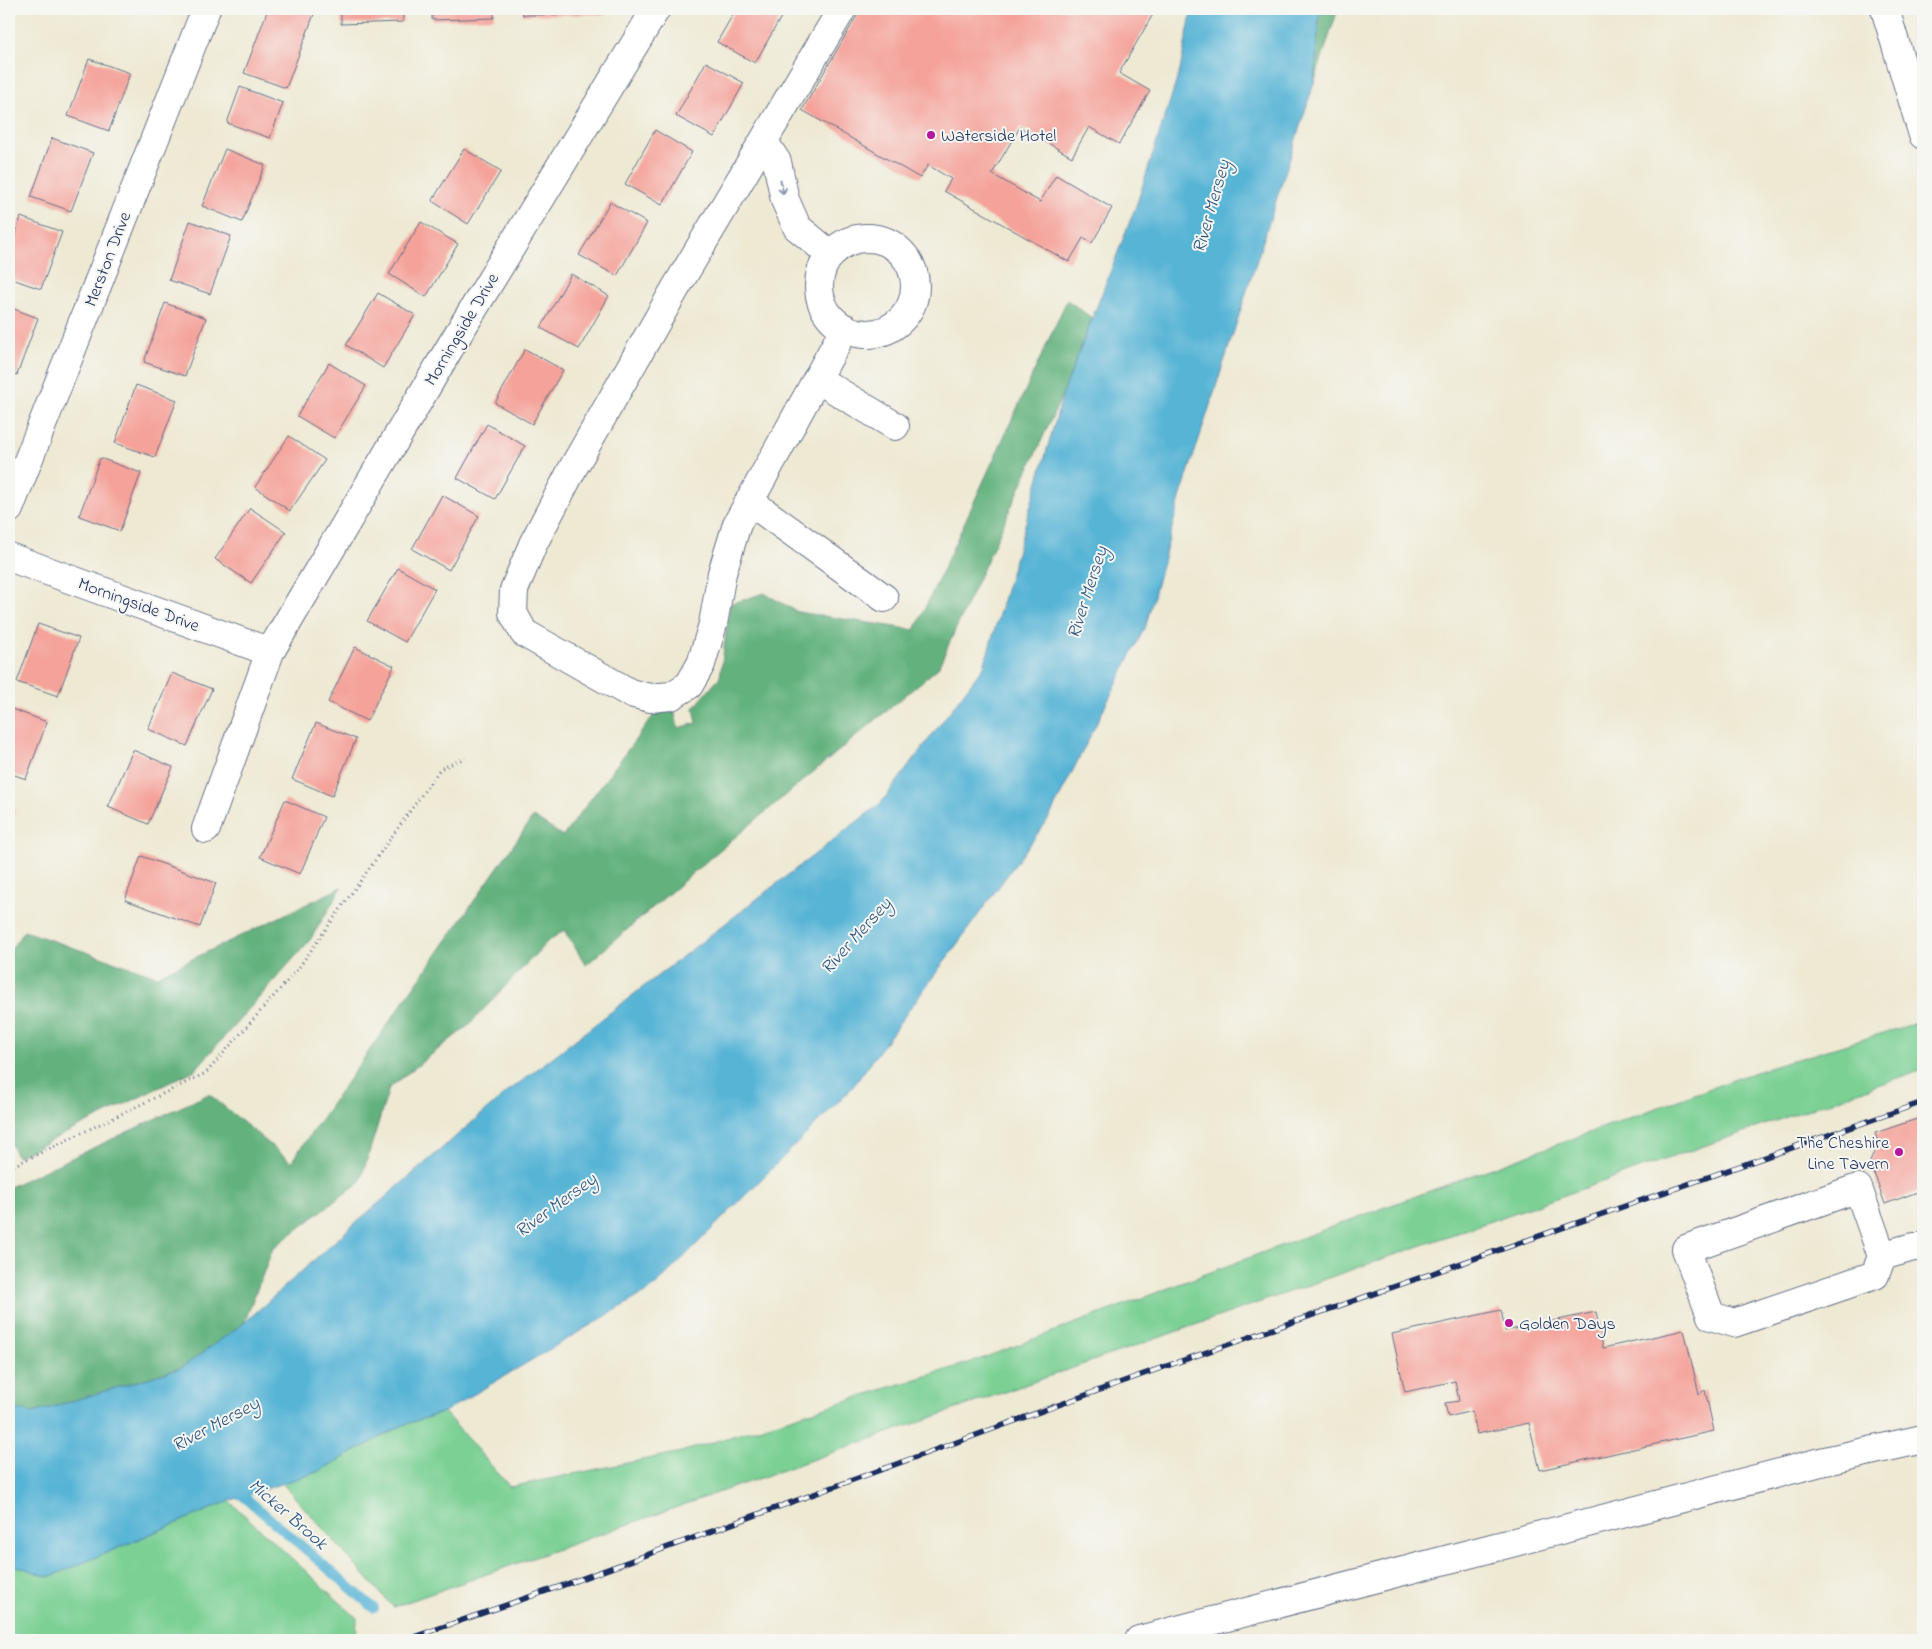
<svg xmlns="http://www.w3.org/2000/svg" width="1932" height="1649" font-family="'Indie Flower',sans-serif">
<rect width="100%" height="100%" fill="#f6f6f2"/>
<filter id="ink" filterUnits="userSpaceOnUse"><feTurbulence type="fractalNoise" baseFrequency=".02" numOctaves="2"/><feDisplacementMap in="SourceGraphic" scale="10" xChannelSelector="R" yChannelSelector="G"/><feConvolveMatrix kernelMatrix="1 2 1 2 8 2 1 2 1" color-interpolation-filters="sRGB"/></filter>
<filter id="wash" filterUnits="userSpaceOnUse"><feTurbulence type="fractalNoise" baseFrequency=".0096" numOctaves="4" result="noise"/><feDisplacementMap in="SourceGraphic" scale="20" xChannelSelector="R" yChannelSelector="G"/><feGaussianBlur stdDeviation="1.12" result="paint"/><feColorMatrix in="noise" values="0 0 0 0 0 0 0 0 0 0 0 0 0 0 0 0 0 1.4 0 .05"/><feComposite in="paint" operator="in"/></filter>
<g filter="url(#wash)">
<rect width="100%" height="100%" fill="#eee9d3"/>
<path fill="#7bd094" stroke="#4b8079" d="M1923 1021V1069L393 1607 282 1483 317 1472 403 1425 444 1412 510 1487 681 1452 978 1360 1293 1241 1752 1073Z
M229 1501 357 1618 356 1637 347 1640H9V1563L49 1577Z"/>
<path fill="#64b27e" stroke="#40706e" d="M1320 9H1338L1314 83Z
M1067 300 1092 318 1064 391 938 668 709 859 586 965 564 930 547 942 469 1025 389 1088 360 1182 273 1248 244 1323 181 1368 33 1413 9 1408V1187L209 1094 291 1162 533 817 563 836 654 715 674 709 678 728 697 723 694 708 720 677 730 604 764 593 798 612 915 630Z
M342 887 310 940 195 1070 17 1157 9 1139V952L24 931 157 976Z"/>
<path fill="#57b4d5" stroke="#39729a" d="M1192 9H1320L1314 83 1180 498 1146 625 1049 818 852 1088 653 1288 444 1412 403 1425 317 1472 229 1501 49 1577 9 1563V1408L33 1413 181 1368 244 1323 352 1226 505 1094 881 803 984 666 1064 391 1137 203 1180 70Z"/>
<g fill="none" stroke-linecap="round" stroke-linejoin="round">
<path stroke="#57b4d5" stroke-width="10" d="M234 1488 374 1608"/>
</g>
<g id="blocks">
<path fill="#f4a29a" d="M268 9H316L286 88 244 73Z
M341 9H403V22L341 24Z
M432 9H494V18L432 20Z
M522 9H603V14L523 15Z
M736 9 785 10 755 63 717 42Z
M861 9H1156L1119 73 1150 91 1119 144 1089 127 1072 157 1020 127 992 174 1040 202 1056 175 1112 208 1092 243 1083 238 1069 262 944 191 951 179 928 165 920 178 802 110Z
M89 59 130 73 109 131 68 116Z
M706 62 744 83 714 137 676 116Z
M240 87 283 103 270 138 227 123Z
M655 130 692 152 662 205 625 184Z
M52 138 93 153 71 211 31 197Z
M225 149 265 165 242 222 202 206Z
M464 149 501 171 468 224 432 201Z
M610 202 647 223 617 276 579 255Z
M21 217 62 232 41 289 9 278V251Z
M190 221 231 236 210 294 169 280Z
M421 222 458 244 426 297 389 274Z
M571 274 609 296 579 349 541 328Z
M378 293 415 315 383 368 346 345Z
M165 303 206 318 185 376 144 362Z
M9 307 38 318 17 375 9 373Z
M525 349 563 370 532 424 495 403Z
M329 363 366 386 334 438 297 416Z
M136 385 177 400 155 457 115 443Z
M487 424 525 446 495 499 457 478Z
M289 436 325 460 290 511 255 487Z
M100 458 141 473 120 531 79 516Z
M442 495 479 516 449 570 412 549Z
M250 508 286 532 251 583 215 559Z
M398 568 435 589 405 642 367 621Z
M38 624 79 638 58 696 17 682Z
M355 647 394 666 367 721 328 702Z
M172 673 212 689 187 746 148 729Z
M9 708 47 722 26 779 9 773Z
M316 723 356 739 332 796 292 779Z
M133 750 173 767 148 824 108 807Z
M285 800 324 817 300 874 260 857Z
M9 807 15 809 9 825Z
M141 856 216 883 200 927 125 900Z
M1923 1117V1190L1885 1204 1870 1162 1878 1142 1875 1133Z
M1501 1310 1505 1331 1596 1312 1603 1348 1684 1330 1699 1394 1705 1390 1714 1431 1540 1470 1529 1423 1477 1434 1472 1411 1448 1417 1445 1403 1459 1401 1455 1381 1405 1392 1392 1334Z"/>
</g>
</g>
<g filter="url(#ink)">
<use href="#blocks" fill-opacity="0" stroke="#657087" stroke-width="1"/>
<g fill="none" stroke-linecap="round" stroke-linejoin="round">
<defs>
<path id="minor" d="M842 9 674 291 573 468 533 544 514 590 513 613 524 633 630 693 650 698 671 696 689 685 701 664 713 624 722 573 737 524 845 328
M764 142 777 162 785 200 797 227 831 255
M819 286a48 48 0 1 1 96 0a48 48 0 1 1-96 0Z
M817 379 895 426
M749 501 884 598
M9 509 206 9
M9 557 270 652
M206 829 270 652 449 349 656 9
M1858 1188 1882 1256 1875 1275 1734 1323 1711 1316 1686 1249Z
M1882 1256 1913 1247H1923
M1139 1640 1821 1462 1923 1439"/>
<path id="major" d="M1885 9 1923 135"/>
</defs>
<use href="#minor" stroke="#657087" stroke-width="30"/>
<use href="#major" stroke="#657087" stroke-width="30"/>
<path stroke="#657087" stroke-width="3" stroke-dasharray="1 4" stroke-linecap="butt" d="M9 1158 13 1166
M9 1168 206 1073 297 970 440 769 465 758"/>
<use href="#minor" stroke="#fff" stroke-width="28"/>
<use href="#major" stroke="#fff" stroke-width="28"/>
<defs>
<path id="rail" d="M405 1640 564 1585 1141 1375 1923 1102"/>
</defs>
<use href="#rail" stroke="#1b2f5e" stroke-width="5.5"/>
<use href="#rail" stroke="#f6f6f2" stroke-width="4" stroke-dasharray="11" stroke-linecap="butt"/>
</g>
<defs><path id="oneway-shaft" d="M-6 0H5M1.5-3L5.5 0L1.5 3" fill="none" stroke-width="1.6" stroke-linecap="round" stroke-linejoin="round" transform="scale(1.25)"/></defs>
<use stroke="#8d97ae" href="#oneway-shaft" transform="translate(782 187) rotate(78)"/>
</g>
<g fill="#b5179e" stroke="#f6f6f2" stroke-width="2">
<circle cx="931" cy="135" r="5"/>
<circle cx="1899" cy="1152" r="5"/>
<circle cx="1509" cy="1323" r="5"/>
</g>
<g text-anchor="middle" stroke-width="4" stroke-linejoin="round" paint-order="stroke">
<g font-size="18" fill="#1b2f5e" stroke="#f6f6f2" text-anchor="start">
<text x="941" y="141">Waterside Hotel</text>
<text x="1889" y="1148" text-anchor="end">The Cheshire<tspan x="1889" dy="21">Line Tavern</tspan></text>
<text x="1519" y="1329">Golden Days</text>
</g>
<g font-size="18" fill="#1b2f5e" stroke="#f6f6f2">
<text transform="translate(107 259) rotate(-69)" y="6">Merston Drive</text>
<text transform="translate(461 329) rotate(-59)" y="6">Morningside Drive</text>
<text transform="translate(139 604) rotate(20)" y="6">Morningside Drive</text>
</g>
<g font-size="19" font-style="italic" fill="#2d5782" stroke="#f6f6f2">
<text transform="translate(1210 206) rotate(-74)" y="7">River Mersey</text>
<text transform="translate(1086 592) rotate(-72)" y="7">River Mersey</text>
<text transform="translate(855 935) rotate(-48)" y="7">River Mersey</text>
<text transform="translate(555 1204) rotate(-36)" y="7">River Mersey</text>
<text transform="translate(215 1423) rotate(-28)" y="7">River Mersey</text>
<text transform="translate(289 1513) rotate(41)" y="7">Micker Brook</text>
</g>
</g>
<rect width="1932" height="1649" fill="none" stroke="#f6f6f2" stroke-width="30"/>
</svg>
